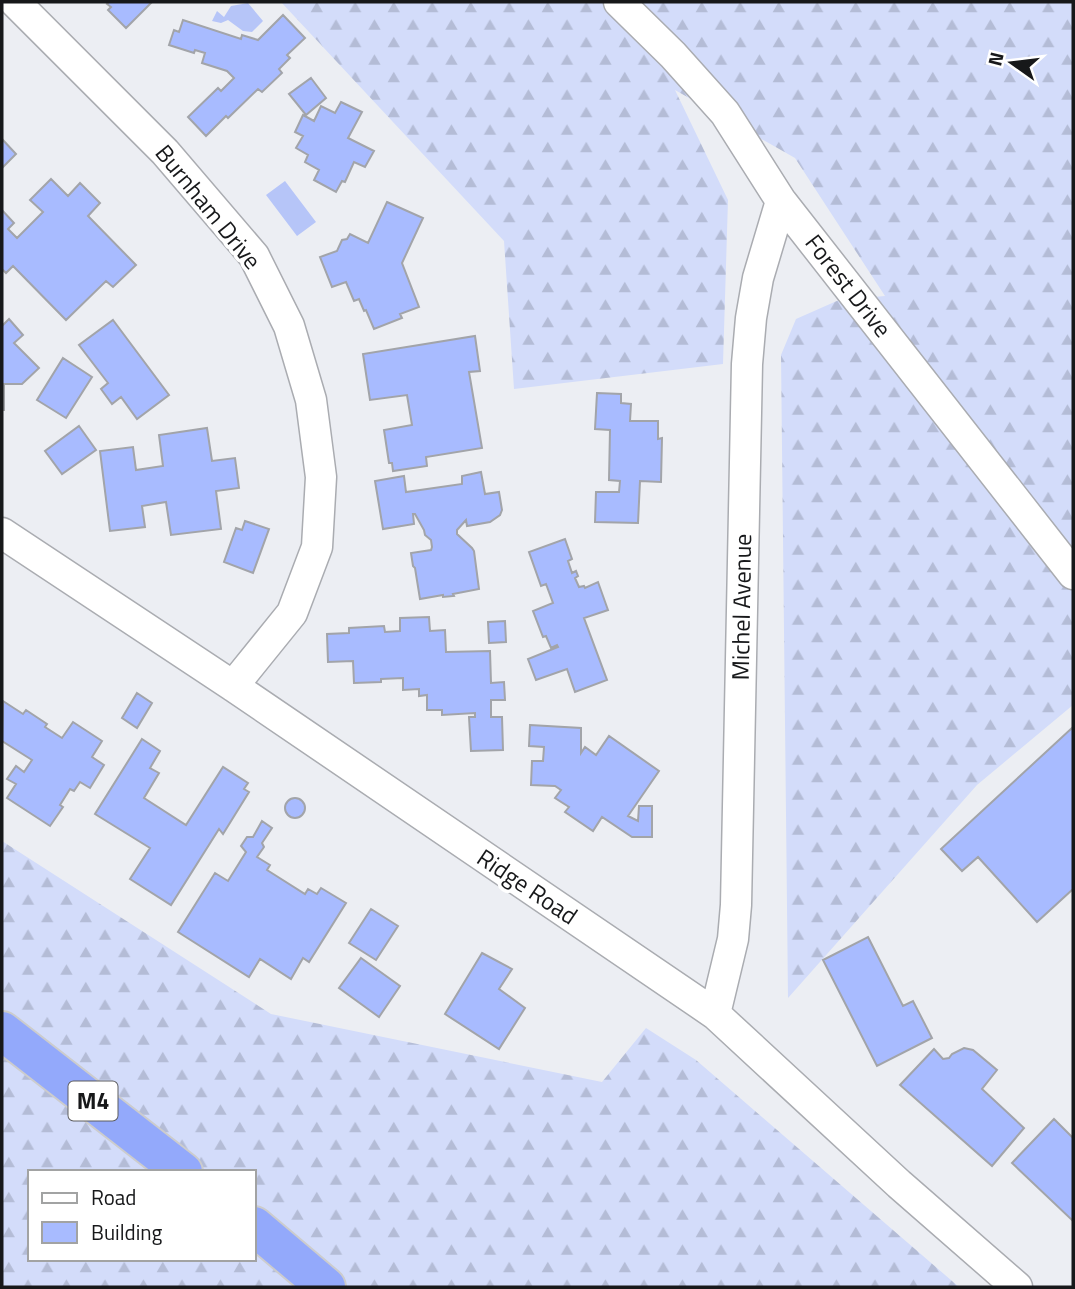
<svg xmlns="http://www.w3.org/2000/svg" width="1075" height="1289" font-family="'Titillium Web',sans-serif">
<defs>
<pattern id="forest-firs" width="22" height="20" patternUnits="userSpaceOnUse" patternTransform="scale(1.75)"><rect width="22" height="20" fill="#d3dcfa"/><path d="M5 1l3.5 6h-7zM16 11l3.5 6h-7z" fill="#b4bcd6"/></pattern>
</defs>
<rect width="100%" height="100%" fill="#eceef3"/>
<path fill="url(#forest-firs)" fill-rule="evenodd" d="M281 2H1073V705L977 785 788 998 781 355 796 319 839 300 885 296 795 158 675 90 728 200 723 364 514 389 504 241Z
M2 841 271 1014 602 1082 646 1028 696 1060 959 1287H2ZM30 1172H254V1259H30Z"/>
<path fill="#b6c5f8" d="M248 3 263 21 252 32 243 31 228 20 221 23 212 21 217 11 224 17 231 6Z
M285 181 316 222 297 236 266 195Z"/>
<path fill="#a8bbff" stroke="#a2a4a9" stroke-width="2" d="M109 2H152L126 28 108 10 111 7 107 4Z
M283 15 305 38 287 55 290 58 279 69 282 73 262 92 258 89 228 118 226 116 206 136 188 117 218 88 221 91 234 78 227 71 202 63 205 53 195 50 194 53 169 45 174 30 179 32 183 20 241 39 242 35 258 40Z
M311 78 326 98 306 115 289 94Z
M341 102 362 112 348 138 374 151 365 167 354 162 345 182 342 181 336 192 314 180 319 170 305 162 308 155 296 148 303 136 295 132 303 115 314 121 321 106 335 113Z
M2 139 16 154 2 168Z
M51 179 68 196 80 183 100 203 88 216 136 265 113 287 106 281 66 320 13 266 6 273 2 269V210L14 223 8 229 17 238 43 212 30 200Z
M387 202 423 218 402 263 419 307 400 314 402 318 374 329 366 310 364 311 359 299 354 301 346 282 332 287 320 257 337 251 342 240 347 239 350 234 368 243Z
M9 319 23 335 14 343 39 368 22 384H4V410H2V326Z
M113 320 169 395 137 419 121 397 112 404 101 389 108 383 79 345Z
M475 336 480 371 469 372 482 448 426 457 427 466 393 471 392 463H389L384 430 412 425 407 395 370 400 363 354Z
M63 358 92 377 66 418 37 400Z
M597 393 621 394V403L631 404 630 421H658V439L662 438 661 482 640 481 638 523 595 522 596 492H619L620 481 609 480 610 430 595 429Z
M79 426 96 450 62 474 45 451Z
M207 428 212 461 235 458 239 488 216 491 221 529 171 535 166 502 142 506 145 527 110 531 100 451 133 447 136 470 163 466 159 435Z
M481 472 485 494 499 492 502 510 500 515 490 522 467 526 466 520 457 530V534L472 548 474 551 479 589 453 594 454 596 443 597V595L420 599 415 568 413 566 411 553 431 550 432 547 431 540 425 535 424 530 415 514H413L414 524 383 529 375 481 404 476 406 492 462 484V476Z
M245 521 269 529 253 573 224 562 236 528 242 530Z
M565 539 572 559 568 561 572 573 576 571 578 576 575 578 579 587 584 586 585 588 598 582 608 610 584 618 607 680 575 692 567 669 536 680 528 659 558 647 557 645 551 648 546 636 543 637 533 611 553 603 546 584 541 586 529 552Z
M429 617 430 631 445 630 446 652 490 651 491 683 504 682 505 700H491V717H502L503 750 471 751 469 717H475V713L442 715V710H427V695L419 696V689L403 690V678L381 679V682L354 683 353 661 328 662 327 634 349 633V628L384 626 385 632 400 631V618Z
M505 621 506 642 489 643 488 622Z
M137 693 152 703 137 728 122 718Z
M3 701 23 714 26 710 47 724 45 727 62 738 73 722 102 741 92 757 104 765 90 788 80 782 74 791 70 789 60 805 63 807 50 826 7 798 16 784 7 779 16 766 24 772 32 760 2 741Z
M530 725 581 728V753L585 747 596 755 609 736 659 771 628 816 638 821 639 806H652V837H632L602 817 593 831 565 812 569 807 555 798 561 790 555 786 531 785 532 761H543L544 747 529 746Z
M1073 727V889L1037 922 978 857 962 871 941 849Z
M142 739 160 751 150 768 159 773 144 798 186 825 223 767 248 783 244 789 249 792 223 834 219 829 171 905 130 879 150 848 95 814Z
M285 808a10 10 0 1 1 20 0a10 10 0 1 1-20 0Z
M262 821 272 828 262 843 264 847 257 857 270 865 267 870 305 894 308 889 317 894 321 888 346 903 309 962 303 958 291 979 260 959 249 977 178 932 215 873 228 881 246 852 241 846 247 837H253Z
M371 909 398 926 376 960 349 943Z
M868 937 903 1006 913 1001 932 1038 877 1066 823 960Z
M482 953 512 969 499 989 525 1008 499 1049 445 1014Z
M361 958 400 986 379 1017 339 988Z
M964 1048 973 1050 997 1070 982 1089 1024 1128 992 1166 900 1085 934 1049 943 1059 949 1058 952 1054Z
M1054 1119 1073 1138V1221L1012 1163Z"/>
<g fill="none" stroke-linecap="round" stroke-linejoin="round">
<defs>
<path id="street" d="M15 2 165 152 254 256 289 326 311 400 321 477 317 547 292 613 233 686
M619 2 673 55 725 113 781 201 1073 574
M2 533 233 686 715 1014 899 1184 1017 1287
M715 1014 733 939 736 905 747 364 751 318 758 278 781 201"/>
<path id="highway" d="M2 1031 183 1172
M254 1226 326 1287"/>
</defs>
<use href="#street" stroke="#aaacb1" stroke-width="33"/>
<use href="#highway" stroke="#cccccd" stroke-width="42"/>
<use href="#street" stroke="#fff" stroke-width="30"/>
<use href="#highway" stroke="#93a9fb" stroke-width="38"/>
</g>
<g text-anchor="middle" stroke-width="7" stroke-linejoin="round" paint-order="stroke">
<rect fill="#fff" stroke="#5d5d5f" stroke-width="2" x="68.5" y="1081.5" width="49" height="39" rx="5"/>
<g font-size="23" font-weight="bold" fill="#17181a">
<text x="93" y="1109">M4</text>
</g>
<g font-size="24" fill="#17181a" stroke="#fff">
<text transform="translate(208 207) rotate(51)" y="8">Burnham Drive</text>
<text transform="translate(848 286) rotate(52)" y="8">Forest Drive</text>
<text transform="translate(742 607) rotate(-89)" y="8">Michel Avenue</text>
<text transform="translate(527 887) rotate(34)" y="8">Ridge Road</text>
</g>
</g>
<rect width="1075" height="1289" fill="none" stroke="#17181a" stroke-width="7"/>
<rect x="28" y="1170" width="228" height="91" fill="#ffffff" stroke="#a2a3a3" stroke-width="2"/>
<rect x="42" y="1193" width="35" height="10" fill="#ffffff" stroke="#a2a3a3" stroke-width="2"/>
<text x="91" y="1205" font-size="21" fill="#17181a">Road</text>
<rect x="42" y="1222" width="35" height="21" fill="#a8bbff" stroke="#a2a3a3" stroke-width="2"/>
<text x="91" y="1240" font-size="21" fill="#17181a">Building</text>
<g transform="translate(1012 63) rotate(284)" stroke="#ffffff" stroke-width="5" paint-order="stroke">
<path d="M0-5L12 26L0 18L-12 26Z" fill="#17181a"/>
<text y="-10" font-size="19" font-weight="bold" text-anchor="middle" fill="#17181a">N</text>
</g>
</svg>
